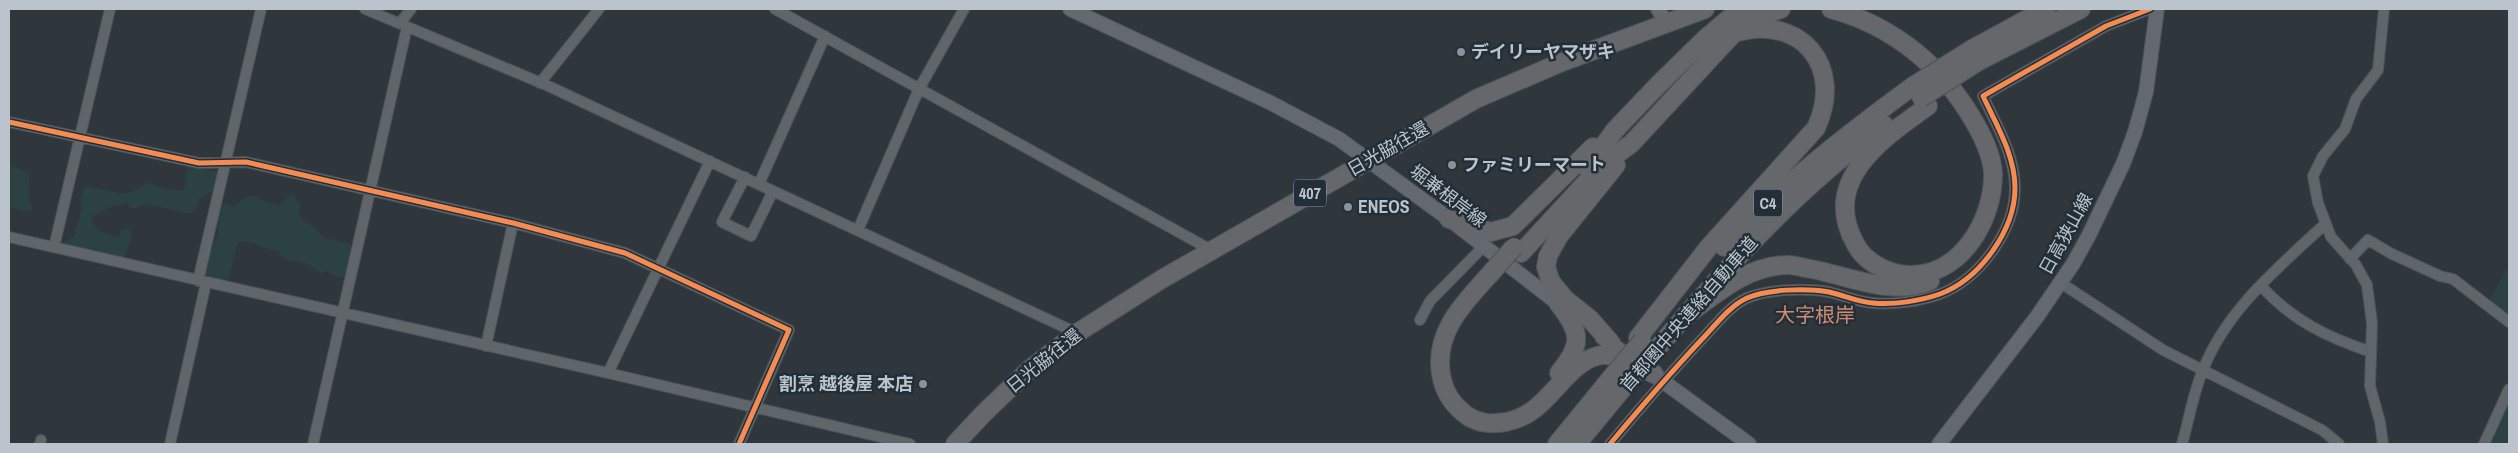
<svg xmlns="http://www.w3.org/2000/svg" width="2518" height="453" font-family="'Archivo Narrow','Noto Sans JP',sans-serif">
<rect width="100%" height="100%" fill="#2f373d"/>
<path fill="#2c4242" d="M9 165 29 173C31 187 25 193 33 208L30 212 9 207Z
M189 165 219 173 213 191 199 199 197 208 191 214 147 204 131 209 127 203 112 206 91 217 97 229 113 237 119 236 122 229H130L132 237 123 259 66 247 62 243 74 237C75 228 78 225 80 217 83 206 79 196 86 186 111 190 127 202 147 182L161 188 183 191C188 182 184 174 189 165Z
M291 194 301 204 299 214 304 222 315 228 323 237 349 244 353 253 345 277H337L326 271 322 273C317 271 313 267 308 264 295 257 288 268 277 250 262 250 252 239 238 242L228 280 223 283 204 276 209 256 218 237 220 206 226 203 234 207C257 184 255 205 282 205L286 198Z
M2509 266V317L2488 302Z
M2509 393V444H2487Z"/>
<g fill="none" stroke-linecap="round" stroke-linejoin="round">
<defs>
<path id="street" d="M365 9 546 85 1077 333
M775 9 1213 251
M400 23 411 9
M540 83 599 9
M9 122 199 163 246 162 513 223 625 253 789 330 739 444
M745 177 722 222 751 236 773 191
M759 184 825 36
M858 230 919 89 964 9
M9 237 608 373 910 444
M54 247 110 9
M2350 259 2368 240 2392 254 2440 276 2453 279 2509 322
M198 281 261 9
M2061 283 2163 350 2322 430 2339 444
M2261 286C2293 321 2327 337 2371 352
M1420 320 1430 301 1484 246
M486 346 513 223
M608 373 710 161
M40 444 41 440
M170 444 206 283
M313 444 407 27
M1610 444C1641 407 1672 371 1705 336 1717 323 1730 306 1747 298 1767 289 1807 288 1829 292 1843 295 1858 302 1873 303 1894 305 1920 301 1940 294 1980 279 2015 230 2015 188 2015 155 1996 124 1983 96L2106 26 2150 9
M2182 444C2189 420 2193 393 2203 370 2226 310 2279 267 2325 224
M2383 444 2380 422 2370 386 2372 323 2367 285 2356 265 2331 237 2318 203 2313 176 2323 156 2345 129 2356 99 2378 70 2384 9
M2484 444 2509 389"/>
<path id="secondary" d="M1070 9 1271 103 1339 139 1449 219 1565 309
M1658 9 1667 24
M1602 337 1749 444
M1939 444 2036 318 2073 264 2089 235 2123 164 2135 132 2146 92 2157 9"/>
<path id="highway" d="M1831 9C1894 26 1943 67 1975 123 1983 137 1992 156 1993 173 1994 219 1961 277 1908 275 1888 274 1864 262 1855 243 1820 180 1883 138 1928 106
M1739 29 1753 18 1781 9
M1972 49 2046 9
M1979 61 2081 9
M1587 168 1615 130 1659 84 1707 37 1727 20 1747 9
M1449 219 1491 232 1513 226 1593 147
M1724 247C1781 186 1846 135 1913 86
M1521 253 1603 164 1631 144 1734 33C1800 13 1845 66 1816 128L1708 248 1638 338
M1491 273C1465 302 1434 331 1441 374 1444 393 1453 406 1469 417 1481 424 1492 424 1506 422 1549 414 1562 366 1597 356 1615 351 1638 367 1654 374
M1558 303C1581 332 1583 344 1559 373
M1684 317C1715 295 1747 265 1788 265 1795 265 1803 268 1811 269 1849 276 1892 297 1930 281
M1611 343 1590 319 1565 299 1551 282 1546 267 1548 256 1559 236 1616 165
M1655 351C1725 269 1796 189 1884 125
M955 444 983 414 1030 369 1077 333 1162 279 1476 99 1562 62 1705 9
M1557 444 1615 373
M1577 444 1629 381"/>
</defs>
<use href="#street" stroke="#4d5358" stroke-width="12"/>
<use href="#secondary" stroke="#4d5358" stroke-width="16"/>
<use href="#highway" stroke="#4c5359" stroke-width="20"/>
<use href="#street" stroke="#60656a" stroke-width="10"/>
<use href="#secondary" stroke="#64696f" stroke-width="14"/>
<use href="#highway" stroke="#65676a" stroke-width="18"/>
<defs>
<path id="highway-bridge" d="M1913 86 1972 49
M1921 98 1979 61
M1491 273 1514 247
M1615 373 1642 341
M1629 381 1655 351"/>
</defs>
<use href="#highway-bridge" stroke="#4c5359" stroke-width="20" stroke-linecap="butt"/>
<use href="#highway-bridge" stroke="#65676a" stroke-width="18"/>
<defs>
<path id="cycleway" d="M9 122 199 163 246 162 513 223 625 253 789 330 739 444
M1610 444C1641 407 1672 371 1705 336 1717 323 1730 306 1747 298 1767 289 1807 288 1829 292 1843 295 1858 302 1873 303 1894 305 1920 301 1940 294 1980 279 2015 230 2015 188 2015 155 1996 124 1983 96L2106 26 2150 9"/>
</defs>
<use href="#cycleway" stroke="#222e38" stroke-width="8"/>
<use href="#cycleway" stroke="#f68b52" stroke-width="5"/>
</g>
<g fill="#8a939a" stroke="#222e38" stroke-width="2">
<circle cx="1461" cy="52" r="5"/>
<circle cx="1452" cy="165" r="5"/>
<circle cx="1348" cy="207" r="5"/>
<circle cx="923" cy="384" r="5"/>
</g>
<g text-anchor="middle" stroke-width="5" stroke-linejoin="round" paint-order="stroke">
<g fill="#222e38" stroke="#8d97a0" stroke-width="1">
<rect x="1294" y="179.5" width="32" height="27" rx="4"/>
<rect x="1754" y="189.5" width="28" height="27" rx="4"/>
</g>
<g font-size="16" font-weight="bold" fill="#bbc4cc">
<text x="1310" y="199">407</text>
<text x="1768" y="209">C4</text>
</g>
<g font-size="18" font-weight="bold" fill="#bbc4cc" stroke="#222e38" text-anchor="start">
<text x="1471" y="58">デイリーヤマザキ</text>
<text x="1462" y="171">ファミリーマート</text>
<text x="1358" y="213">ENEOS</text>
<text x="913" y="390" text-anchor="end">割烹 越後屋 本店</text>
</g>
<g font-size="18" fill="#bbc4cc" stroke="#222e38">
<text transform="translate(1388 149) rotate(-30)" y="6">日光脇往還</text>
<text transform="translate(1448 196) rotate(37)" y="6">堀兼根岸線</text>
<text transform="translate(2066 234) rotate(-61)" y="6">日高狭山線</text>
<text transform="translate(1689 314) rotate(-49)" y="6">首都圏中央連絡自動車道</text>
<text transform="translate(1044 361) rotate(-39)" y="6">日光脇往還</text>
</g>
<g font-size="20" fill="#d38c6f" stroke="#222e38">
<text x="1815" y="322">大字根岸</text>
</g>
</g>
<rect width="2518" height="453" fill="none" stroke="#bbc4cc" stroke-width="20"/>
</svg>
